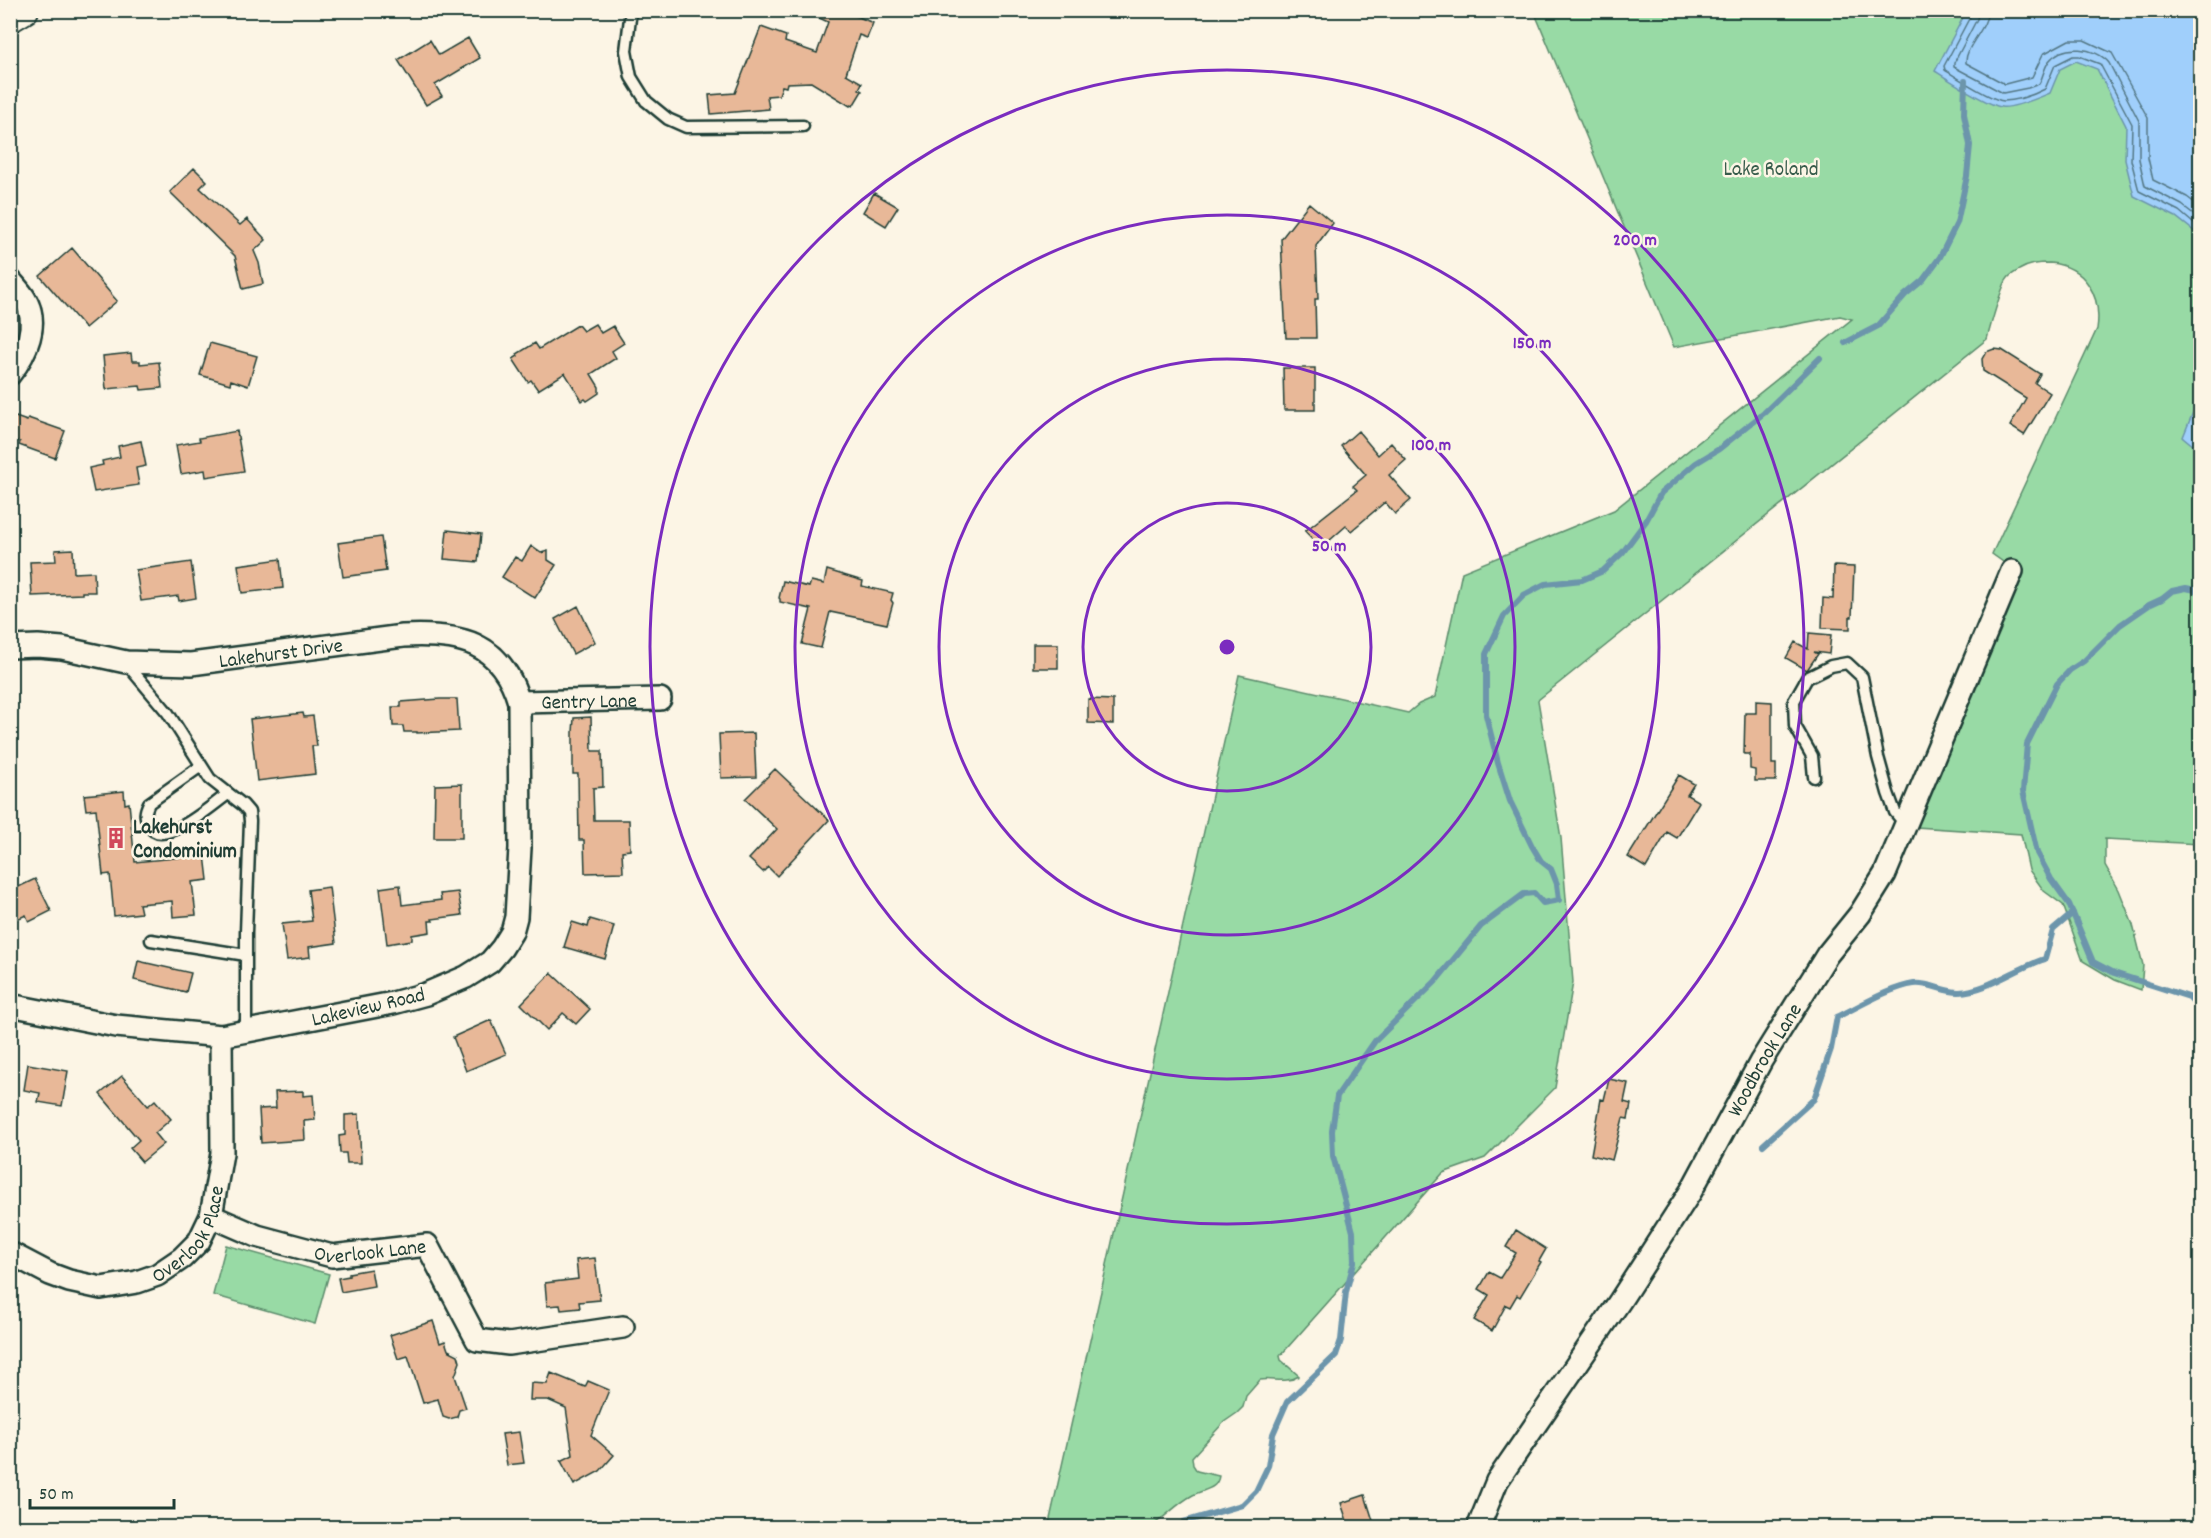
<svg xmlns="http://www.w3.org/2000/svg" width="2211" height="1538" font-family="Dekko,sans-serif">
<rect width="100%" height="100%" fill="#fcf5e5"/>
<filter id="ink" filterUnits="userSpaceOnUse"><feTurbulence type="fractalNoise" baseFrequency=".0167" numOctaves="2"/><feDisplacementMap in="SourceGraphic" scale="12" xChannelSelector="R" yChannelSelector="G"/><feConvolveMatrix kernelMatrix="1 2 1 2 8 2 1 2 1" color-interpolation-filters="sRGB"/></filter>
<g filter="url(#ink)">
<path fill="#98daa5" stroke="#5c8c6c" stroke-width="1.5" d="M1534 11H2200V844L2105 839V865L2119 890 2133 925 2143 965 2141 990 2115 980 2083 961 2063 905 2044 891 2029 870 2021 834 1901 826 2017 572 1992 554 2097 329C2102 296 2085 266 2050 263 2038 263 2029 264 2019 270 2016 272 2010 275 2008 278 2002 284 1990 328 1987 339L1538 700 1561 838 1573 982 1555 1088 1485 1158 1443 1173 1280 1356 1281 1360 1299 1376C1286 1384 1274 1378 1260 1380L1246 1396 1243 1407 1237 1413 1224 1422 1192 1457 1193 1465 1197 1471 1219 1476C1217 1490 1204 1489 1193 1495 1176 1504 1166 1517 1150 1527L1048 1528 1239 675 1408 713 1419 704 1435 697 1462 572 1614 510 1852 319 1840 316 1674 347Z
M226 1245 329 1274 315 1324 213 1295Z"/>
<path fill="#a0cffb" stroke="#6c95ab" stroke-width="1.5" d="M1967 10 2200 11V245L2195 232 2176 217 2134 196 2125 160 2126 126 2097 69 2076 61 2060 69 2050 93C2038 98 2013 109 2001 107 1987 105 1949 80 1935 71Z
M2200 395V451L2183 437Z"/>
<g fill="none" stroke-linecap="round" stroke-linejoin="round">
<path stroke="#537784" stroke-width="1.5" d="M1971 10V15L1944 66 1945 70C1956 77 1992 101 2004 101 2017 101 2033 95 2045 89L2055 65 2073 56H2079L2100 64 2132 124 2131 160 2139 191 2179 211 2200 229
M1979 10 1977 19 1954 63V67L2003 93 2028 88 2039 84C2043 77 2044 68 2049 61 2063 43 2096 47 2109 63L2139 121V159L2145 186 2182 205 2200 219
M1988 10C1987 30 1965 45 1966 63L2005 84 2032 77 2043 54 2069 40H2084L2112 53 2148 118V158L2153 180 2187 197 2200 207"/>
<path stroke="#6c95ab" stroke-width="6" d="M1845 343 1878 326 1905 295 1923 280 1940 257 1957 223 1967 176 1970 145 1964 114 1965 81
M2200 591 2186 588 2172 591 2162 599 2149 605 2120 625 2084 661 2070 670 2057 684 2027 744 2023 791 2037 853 2051 879 2069 904 2093 962 2114 973 2189 997 2200 1008
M1763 1145 1814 1099 1831 1049 1837 1017C1858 1007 1891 987 1914 984 1928 982 1944 992 1959 992 1987 991 2018 967 2045 959L2053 930 2073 913
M1179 1528 1184 1522 1242 1505 1256 1491 1268 1466 1273 1434 1287 1402 1336 1355 1341 1340 1346 1292 1354 1262 1353 1232 1333 1156 1332 1131 1337 1096 1375 1041 1435 982 1481 926 1524 894 1534 893 1543 903 1559 900 1557 884 1551 869 1541 861 1532 846 1510 801 1498 763 1486 715V654L1504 616 1524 595 1545 584 1582 580 1603 571 1623 552 1646 521 1661 493 1696 463 1719 449 1764 413 1820 358"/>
</g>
<path fill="#e8b898" stroke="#1f3d34" stroke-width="1.5" d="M802 10H856L854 15 873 23 867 38 859 35 846 74 862 83 859 89 862 91 853 106 851 105 850 106 811 82 787 83 786 87 782 86 779 95 767 96 769 109 711 114 709 95 735 93 761 27 786 36 785 42 817 53 828 22Z
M468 38 480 58 435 85 442 96 426 105 398 60 430 40 439 55Z
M194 168 207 181 200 188 240 225 247 219 266 240 254 251 259 263 263 284 243 289 235 256 170 192Z
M874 193 898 207 886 226 863 212Z
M1309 203 1333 223 1316 246 1318 299H1315L1316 338H1286L1281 239Z
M72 248 117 301 85 328 40 276Z
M595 324 601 333 613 326 624 343 612 351 616 358 591 374 599 387V393L587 401 585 399 582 401 565 373 538 390 531 380 528 382 513 359 518 356 517 354 535 343 539 349 578 325 583 331Z
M210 343 257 356 248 386 231 380 230 384 200 375Z
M1994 349 2002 350 2040 374 2035 383 2050 393 2024 435 2010 426 2026 398 1983 371 1982 359 1986 352Z
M131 353 132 361H140V364L159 362 162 388 141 390 140 386 106 389 103 356Z
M1283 368H1315V410H1284Z
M10 415 27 421 28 418 65 431 55 458 19 445 20 442 10 439Z
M237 431 244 471 206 477 205 470 181 474 176 445 200 441 199 438Z
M1358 431 1378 455 1391 443 1406 460 1389 475 1411 500 1395 514 1385 502 1351 531 1346 526 1321 548 1305 531 1357 490 1353 486 1366 475 1341 446Z
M141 441 146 466 136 468 139 485 94 492 89 468 103 465 102 461 120 457 118 446Z
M447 530 481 534 478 562 444 559Z
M381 537 386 571 343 577 338 543Z
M531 546 541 553 548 551V560L556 565 535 598 502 577 515 557 522 561Z
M73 549 74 573 94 572 95 592H82V594L32 596 30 562 56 561 55 550Z
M280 559 283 588 242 593 238 565Z
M191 562 196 598 179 601 178 596 141 601 136 570Z
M1834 566 1854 567 1852 617H1850V629L1822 628 1823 598 1833 599Z
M827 570 863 581 862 586 893 593 891 600 893 603 887 624 830 612 821 648 802 644 811 609 780 602V599L779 598 783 581 809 587 811 581 824 584Z
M578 606 595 642 573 654 555 619Z
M1809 633 1831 635 1829 654 1814 652 1818 654 1807 670 1786 658 1795 642 1808 649Z
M1033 644H1058V668H1033Z
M440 699H457L459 731 417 733V732H404L403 726H393L392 707H401V702Z
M1088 699 1113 700V724L1088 723Z
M1756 701 1772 702V764H1776V781H1755V770L1750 769V754H1744L1745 713H1756Z
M303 713 304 717 313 716 317 746H312L315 774 257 781 250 719Z
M591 717 592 751H602L603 787 593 788 594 820H629L630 850 622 851 623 872 585 873 584 840H579L578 774H573V732L574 718Z
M754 733 756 777 721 778 719 734Z
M775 769 829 820 777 876 768 867 763 872 749 859 777 829 745 799Z
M1679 775 1694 784 1687 795 1699 802 1677 838 1667 832 1646 868 1628 857Z
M462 784V838H434L435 785Z
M124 791 125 804 129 803 135 862 205 855 208 880 192 882 196 915 173 917 172 901 139 904 141 913 114 916 110 874 103 875 96 809 86 810 84 795Z
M35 879 51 911 29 922 26 915 10 922V891Z
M400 885 402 905 441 900 440 894 458 892 462 915 432 919 433 921H429L430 932 412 935V940L387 944 380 888Z
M329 887 336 943 309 947 310 957 287 960 282 924 312 921 308 890Z
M590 919 614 926 605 959 564 947 572 922 588 927Z
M138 961 191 973 186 992 134 980Z
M551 973 590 1009 576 1024 563 1013 547 1030 521 1004Z
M491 1020 506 1054 466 1071 453 1037Z
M28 1064 68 1071 62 1106 38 1102 40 1093 24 1090Z
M122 1076 148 1106 155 1100 171 1119 155 1133 164 1144 142 1162 130 1148 139 1140 100 1094Z
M1609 1079 1628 1083 1624 1102 1631 1104 1628 1119 1623 1118 1612 1160 1591 1155 1601 1099 1604 1100Z
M303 1091V1096L313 1095 315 1120 304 1121 305 1140 261 1143 259 1109 276 1108 275 1092Z
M359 1114 361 1163H347L346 1153H340L339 1136 345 1135V1115Z
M1516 1230 1546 1249 1539 1261 1541 1262 1520 1297 1517 1295 1510 1307 1506 1305 1492 1331 1474 1320 1489 1295 1479 1289 1489 1272 1500 1278 1516 1253 1506 1247Z
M595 1258 600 1300 579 1302 580 1308 561 1310 560 1305 547 1306 545 1283 578 1279 576 1260Z
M371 1269 374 1286 341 1292 338 1278 349 1276V1273Z
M433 1321 440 1343 445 1341 448 1350 458 1355 460 1362 455 1376 466 1408 459 1410 457 1417 449 1419 443 1417 438 1399 423 1403 408 1356 398 1359 390 1335Z
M551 1373 585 1387 588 1381 609 1390 591 1435 614 1455 600 1471 574 1485 561 1461 573 1455 566 1408 548 1400H530L531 1383 547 1384Z
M519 1432 524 1463 507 1465 502 1434Z
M1365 1495 1375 1527H1349L1341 1503Z"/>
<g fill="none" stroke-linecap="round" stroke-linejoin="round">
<defs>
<path id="service" d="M631 10 626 51 631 77 646 101 668 119 686 127 803 126
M126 663 168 713 210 779 243 805 249 812 250 821 246 932V1032
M201 766 149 803C145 811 144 816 149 825 162 851 213 804 228 794
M1814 777 1812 756 1795 726 1794 701 1807 678 1831 666 1847 663 1862 677 1878 757 1888 793 1895 812 1905 824
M151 940 246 955"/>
<g id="minor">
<path d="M10 280C15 286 21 292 25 299 40 324 26 354 10 374"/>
<path id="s1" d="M10 647 38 646 62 648 126 662 191 664 403 636C459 633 501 641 519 702L520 848 516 917 512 932 502 948 490 962 466 977 426 994 393 1003 221 1036 116 1026 10 1005"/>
<path id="s2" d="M519 702 660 699"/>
<path id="s3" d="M211 1216 257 1236 332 1256 427 1245 477 1340 509 1344 623 1327"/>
<path id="s4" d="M10 1253 50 1274 69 1281 101 1288 137 1282 157 1275 182 1258 199 1241 211 1216 222 1153 221 1036"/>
<path id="s5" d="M1478 1528 1497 1481 1620 1301 1691 1191 1761 1061 1827 955 1860 914 1885 874 2012 571"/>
</g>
<path id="tertiary" d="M10 19 25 10"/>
</defs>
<use href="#service" stroke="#1f3d34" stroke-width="15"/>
<use href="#minor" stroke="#1f3d34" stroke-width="26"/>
<use href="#tertiary" stroke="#1f3d34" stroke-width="30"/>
<use href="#service" stroke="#fcf5e5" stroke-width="10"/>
<use href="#minor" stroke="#fcf5e5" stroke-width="21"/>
<use href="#tertiary" stroke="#fcf5e5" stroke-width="26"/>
</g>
</g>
<g fill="none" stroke="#7b2cbf" stroke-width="3">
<circle cx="1227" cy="647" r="144"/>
<circle cx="1227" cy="647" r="288"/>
<circle cx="1227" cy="647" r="432"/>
<circle cx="1227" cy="647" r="577"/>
</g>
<defs>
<symbol id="building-bare" viewBox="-9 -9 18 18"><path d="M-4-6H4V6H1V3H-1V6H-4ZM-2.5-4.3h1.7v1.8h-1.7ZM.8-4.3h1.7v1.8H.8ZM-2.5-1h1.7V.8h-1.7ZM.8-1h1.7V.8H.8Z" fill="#d1495b" stroke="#fcf5e5" stroke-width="2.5" paint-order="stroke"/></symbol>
</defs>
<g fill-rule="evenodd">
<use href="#building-bare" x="101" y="823" width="30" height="30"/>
</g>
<g text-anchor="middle" stroke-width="5" stroke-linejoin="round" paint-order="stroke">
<g font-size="21" fill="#375c4b" stroke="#fcf5e5">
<text x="1771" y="175">Lake Roland</text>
</g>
<g font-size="21" fill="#1f3d34" stroke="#fcf5e5">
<text dy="7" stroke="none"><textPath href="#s1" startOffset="273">Lakehurst Drive</textPath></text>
<text dy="7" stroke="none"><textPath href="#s2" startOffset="70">Gentry Lane</textPath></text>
<text transform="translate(368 1006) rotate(-13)" y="7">Lakeview Road</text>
<text dy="7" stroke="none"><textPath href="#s5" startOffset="550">Woodbrook Lane</textPath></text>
<text dy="7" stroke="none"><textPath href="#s4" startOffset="210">Overlook Place</textPath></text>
<text dy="7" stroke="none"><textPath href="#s3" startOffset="166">Overlook Lane</textPath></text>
</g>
<g font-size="21" font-weight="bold" fill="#1f3d34" stroke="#fcf5e5" text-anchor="start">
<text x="133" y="833">Lakehurst<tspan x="133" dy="24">Condominium</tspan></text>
</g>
</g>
<circle cx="1227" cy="647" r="9" fill="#7b2cbf" stroke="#fcf5e5" stroke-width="3"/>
<g font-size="18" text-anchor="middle" font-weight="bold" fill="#7b2cbf" stroke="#fcf5e5" stroke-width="5" stroke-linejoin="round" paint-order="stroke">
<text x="1635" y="245">200 m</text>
<text x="1532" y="348">150 m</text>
<text x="1431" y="450">100 m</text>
<text x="1329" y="551">50 m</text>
</g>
<rect width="2211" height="1538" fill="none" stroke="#fcf5e5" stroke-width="36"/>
<rect x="18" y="18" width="2175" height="1502" fill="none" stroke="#1f3d34" stroke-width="2" filter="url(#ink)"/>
<path d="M30 1499v9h144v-9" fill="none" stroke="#1f3d34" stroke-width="3"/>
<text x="39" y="1499" font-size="18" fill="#1f3d34" stroke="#fcf5e5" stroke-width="4.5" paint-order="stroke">50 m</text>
</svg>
